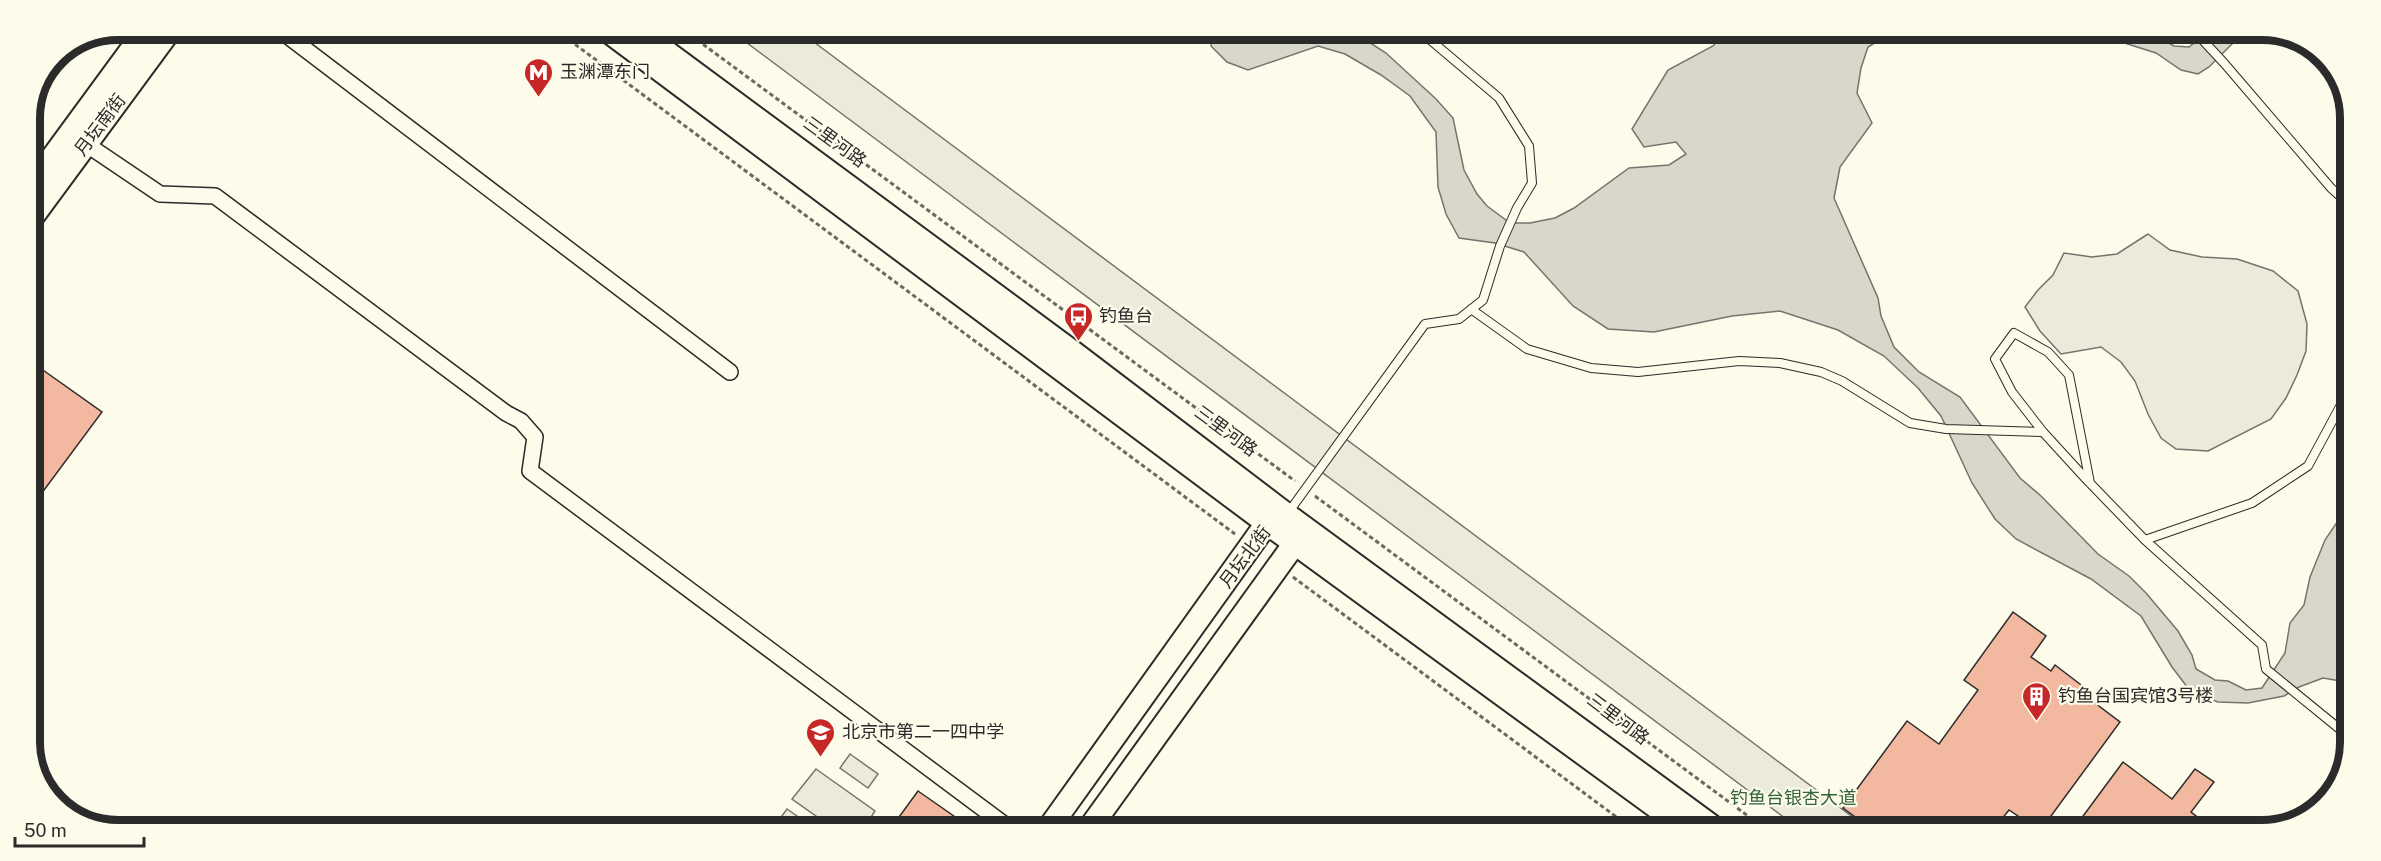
<svg xmlns="http://www.w3.org/2000/svg" width="2381" height="861" font-family="'Public Sans','Noto Sans SC',sans-serif">
<rect width="100%" height="100%" fill="#fdfbea"/>
<path fill="#ecebdb" stroke="#74746e" stroke-width="1.5" d="M731 31H799L1870 830H1801Z
M2148 234 2170 250 2202 257 2237 259 2273 271 2298 291 2307 324 2306 351 2297 375 2286 398 2271 419 2208 451 2176 449 2161 438 2148 414 2135 381 2121 362 2101 347 2061 354 2040 331 2025 307 2038 290 2053 275 2064 253 2092 257 2117 254Z
M850 754 878 774 868 788 840 768Z
M816 769 875 811 864 828H833L792 799Z
M787 809 814 828H773Z"/>
<path fill="#d8d7c9" stroke="#74746e" stroke-width="1.5" d="M1212 32 1355 33 1386 53 1436 99 1453 118 1464 170 1477 194 1487 206 1510 223H1530L1555 218 1574 208 1629 168 1669 165 1686 154 1676 142 1644 147 1632 129 1668 70 1713 46 1724 33 1889 34 1868 47 1861 68 1857 93 1872 123 1840 167 1834 198 1878 298 1881 316 1894 347 1919 372 1960 397 2020 478 2041 496 2098 554 2129 576 2146 593 2178 631 2192 655 2196 669 2215 680 2228 681 2246 690 2262 688 2285 653 2290 623 2304 605 2310 577 2325 540 2348 506 2347 682 2323 678 2299 687 2284 696 2248 703 2218 702 2191 692 2172 667 2141 616 2091 579 2016 539 1995 519 1972 483 1941 416 1918 388 1884 356 1838 330 1780 311 1732 316 1654 332 1608 329 1573 306 1524 252 1495 243 1459 238 1446 214 1438 187 1436 132 1410 96 1381 75 1345 54 1318 46 1248 70 1227 62 1211 46Z
M2096 34H2153L2174 46 2189 47 2205 34H2242L2209 67 2198 74 2181 70 2156 53Z
M2277 35H2291L2332 64 2351 112V113L2318 58 2300 42Z"/>
<path fill="#f2b8a0" stroke="#2b2b2b" stroke-width="1.5" d="M33 363 102 412 30 509V368Z
M2013 612 2046 636 2031 657 2051 671 2055 665 2089 691 2087 697 2120 722 2040 831 2009 810 1993 830H1873L1843 808 1907 721 1939 744 1978 690 1964 680Z
M2123 762 2172 799 2195 769 2214 782 2191 812 2216 831H2072Z
M918 791 971 828H891Z"/>
<g fill="none" stroke-linecap="round" stroke-linejoin="round">
<defs>
<path id="lane" d="M2197 34 2224 63 2331 188 2350 205
M1471 309 1527 349 1591 368 1638 372 1739 361 1780 363 1821 372 1842 381 1910 423 1946 429 2043 432
M2090 483 2069 375 2048 352 2014 333 1995 359 2012 392 2043 432 2086 479 2145 540 2262 645 2266 669 2347 735
M1288 513 1425 324 1459 319 1483 300 1500 246 1517 208 1532 183 1529 146 1499 98 1422 33
M2145 540 2252 503 2308 466 2349 390"/>
<path id="street" d="M280 30 730 372
M86 144 160 194 215 196 506 413 521 421 535 437 530 471 1009 828"/>
<path id="secondary" d="M608 31 1267 523 1688 830
M638 31 1074 353 1287 515 1717 830
M30 188 146 30
M30 220 170 30
M1049 828 1267 523 1280 517
M1089 829 1295 543"/>
</defs>
<use href="#lane" stroke="#2b2b2b" stroke-width="10"/>
<use href="#street" stroke="#2b2b2b" stroke-width="18"/>
<use href="#secondary" stroke="#2b2b2b" stroke-width="26"/>
<path stroke="#6a6964" stroke-width="3" stroke-dasharray="4.5 3" stroke-linecap="butt" d="M557 31 1235 534
M685 31 1295 481
M1315 496 1767 830
M1293 577 1634 830"/>
<use href="#lane" stroke="#fdfbea" stroke-width="8"/>
<use href="#street" stroke="#fdfbea" stroke-width="15"/>
<use href="#secondary" stroke="#fdfbea" stroke-width="22"/>
</g>
<defs>
<symbol id="metro-pin" viewBox="-11 -11 22 30"><path d="M0 17L-7.5 6A9.5 9.5 0 1 1 7.5 6Z" fill="#c62828" stroke="#fdfbea"/><path d="M-5.5 5V-5H-3L0 0L3-5H5.5V5H3V-.5L0 4L-3-.5V5Z" fill="#fff"/></symbol>
<symbol id="bus-pin" viewBox="-11 -11 22 30"><path d="M0 17L-7.5 6A9.5 9.5 0 1 1 7.5 6Z" fill="#c62828" stroke="#fdfbea"/><path d="M-5-6H5V4H4V6H2V4H-2V6H-4V4H-5ZM-3.5-4V0h7V-4ZM-3.5 1.2v1.5H-2V1.2ZM2 1.2v1.5H3.5V1.2Z" fill="#fff"/></symbol>
<symbol id="building-pin" viewBox="-11 -11 22 30"><path d="M0 17L-7.5 6A9.5 9.5 0 1 1 7.5 6Z" fill="#c62828" stroke="#fdfbea"/><path d="M-4-6H4V6H1V3H-1V6H-4ZM-2.5-4.3h1.7v1.8h-1.7ZM.8-4.3h1.7v1.8H.8ZM-2.5-1h1.7V.8h-1.7ZM.8-1h1.7V.8H.8Z" fill="#fff"/></symbol>
<symbol id="school-pin" viewBox="-11 -11 22 30"><path d="M0 17L-7.5 6A9.5 9.5 0 1 1 7.5 6Z" fill="#c62828" stroke="#fdfbea"/><path d="M0-5L7-2L0 1L-7-2ZM-4 1L0 2.5L4 1V4Q0 6-4 4Z" fill="#fff"/></symbol>
</defs>
<g fill-rule="evenodd">
<use href="#metro-pin" x="522" y="56" width="33" height="45"/>
<use href="#bus-pin" x="1062" y="300" width="33" height="45"/>
<use href="#building-pin" x="2020" y="680" width="33" height="45"/>
<use href="#school-pin" x="804" y="716" width="33" height="45"/>
</g>
<g text-anchor="middle" stroke-width="4.5" stroke-linejoin="round" paint-order="stroke">
<g font-size="18" fill="#2b2b2b" stroke="#fdfbea" text-anchor="start">
<text x="560" y="78">玉渊潭东门</text>
<text x="1099" y="322">钓鱼台</text>
<text x="2058" y="702">钓鱼台国宾馆3号楼</text>
<text x="842" y="738">北京市第二一四中学</text>
</g>
<g font-size="18" fill="#2b2b2b" stroke="#fdfbea">
<text transform="translate(100 125) rotate(-53)" y="6">月坛南街</text>
<text transform="translate(835 142) rotate(36)" y="6">三里河路</text>
<text transform="translate(1226 431) rotate(36)" y="6">三里河路</text>
<text transform="translate(1245 557) rotate(-53)" y="6">月坛北街</text>
<text transform="translate(1618 719) rotate(37)" y="6">三里河路</text>
</g>
<g font-size="18" fill="#34623c" stroke="#fdfbea">
<text x="1793" y="804">钓鱼台银杏大道</text>
</g>
</g>
<path d="M0 0H2381V861H0ZM118 40H2262A78 78 0 0 1 2340 118V742A78 78 0 0 1 2262 820H118A78 78 0 0 1 40 742V118A78 78 0 0 1 118 40Z" fill="#fdfbea" fill-rule="evenodd"/>
<path fill="none" stroke="#2b2b2b" stroke-width="8" d="M118 40H2262A78 78 0 0 1 2340 118V742A78 78 0 0 1 2262 820H118A78 78 0 0 1 40 742V118A78 78 0 0 1 118 40Z"/>
<path d="M15 837v9h129v-9" fill="none" stroke="#2b2b2b" stroke-width="3"/>
<text x="24" y="837" font-size="18" fill="#2b2b2b" stroke="#fdfbea" stroke-width="4.5" paint-order="stroke">50 m</text>
</svg>
